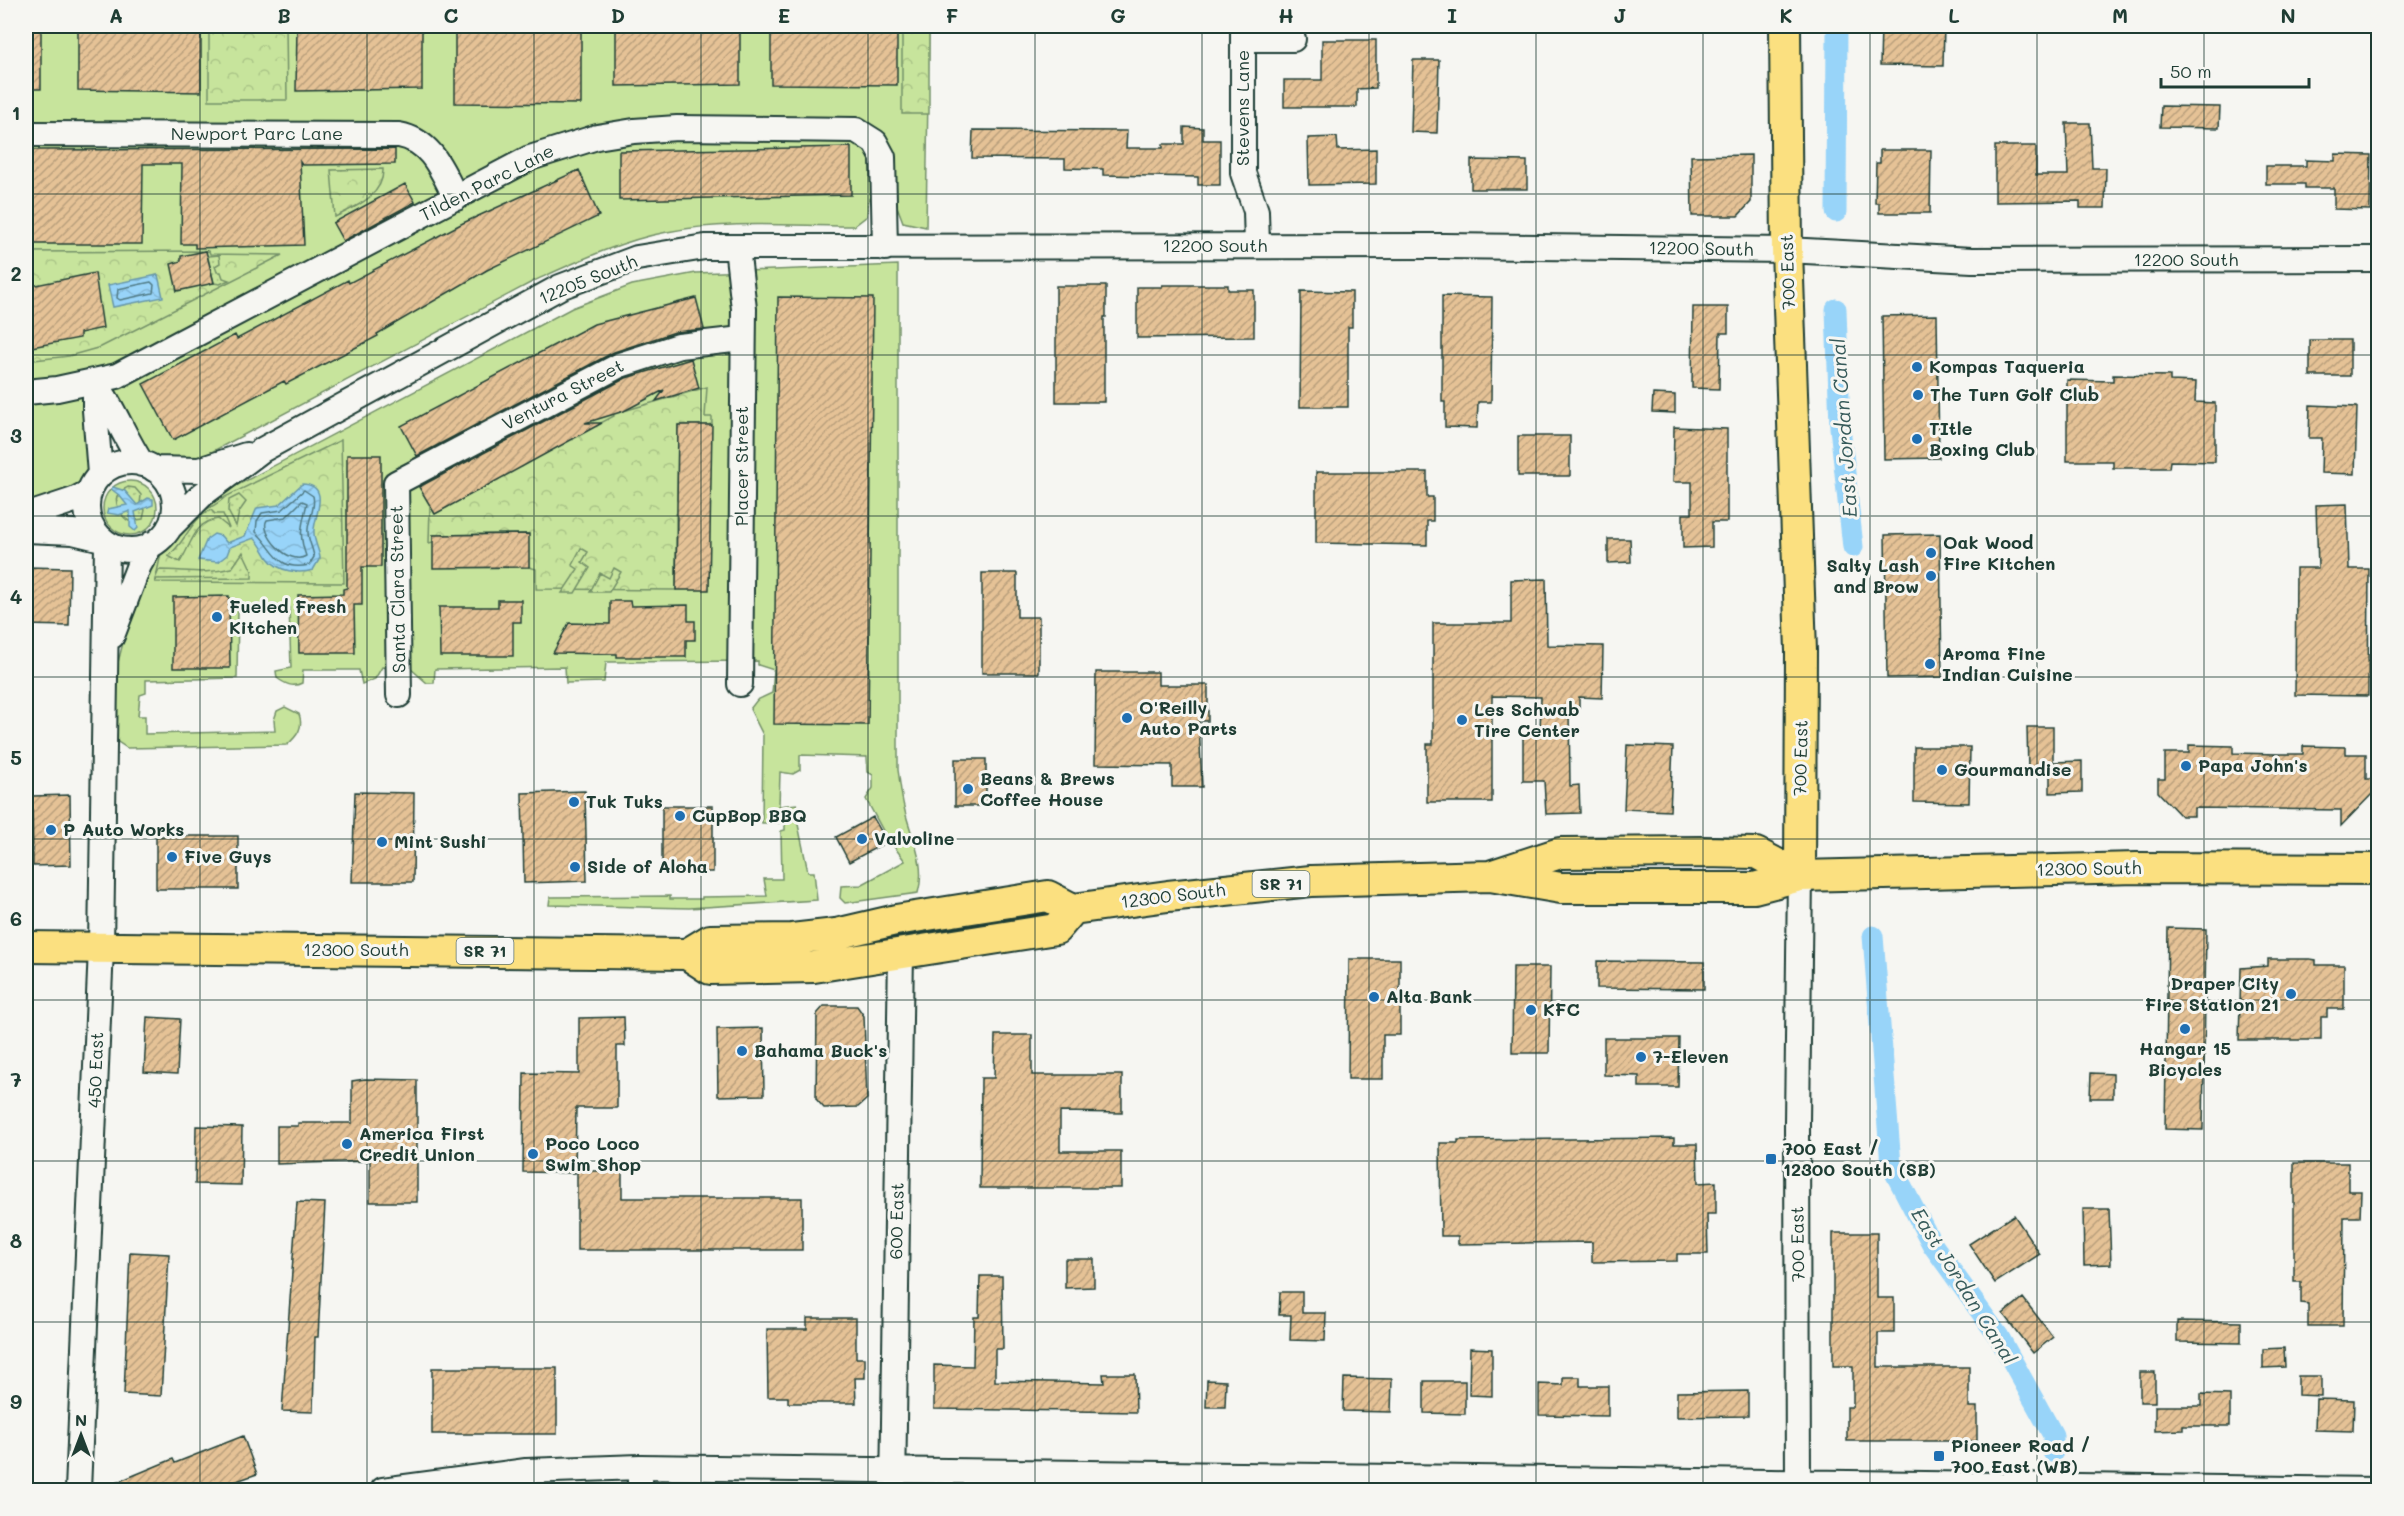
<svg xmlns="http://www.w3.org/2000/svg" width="2404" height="1516" font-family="Mali,sans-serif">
<defs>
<pattern id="forest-crowns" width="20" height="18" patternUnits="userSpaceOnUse" patternTransform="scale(1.5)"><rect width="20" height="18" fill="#c7e49c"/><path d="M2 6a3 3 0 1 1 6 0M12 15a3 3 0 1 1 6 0" fill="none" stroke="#aac487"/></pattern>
<pattern id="garden-dots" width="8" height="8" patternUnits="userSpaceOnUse" patternTransform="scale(1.5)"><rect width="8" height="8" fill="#c7e49c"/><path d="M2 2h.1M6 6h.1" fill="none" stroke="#aac487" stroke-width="1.8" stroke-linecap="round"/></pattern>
<pattern id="water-waves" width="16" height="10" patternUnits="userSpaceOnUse" patternTransform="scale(1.5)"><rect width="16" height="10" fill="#98d4f9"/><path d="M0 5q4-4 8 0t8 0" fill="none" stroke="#83b7d6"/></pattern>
<pattern id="building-hatch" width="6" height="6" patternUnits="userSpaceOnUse" patternTransform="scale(1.5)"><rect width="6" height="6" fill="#e5c296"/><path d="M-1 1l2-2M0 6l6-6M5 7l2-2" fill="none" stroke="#b99f7b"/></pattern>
</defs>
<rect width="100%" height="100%" fill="#f6f6f2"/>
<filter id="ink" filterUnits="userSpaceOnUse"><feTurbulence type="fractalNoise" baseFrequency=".0167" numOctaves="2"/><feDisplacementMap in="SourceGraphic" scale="12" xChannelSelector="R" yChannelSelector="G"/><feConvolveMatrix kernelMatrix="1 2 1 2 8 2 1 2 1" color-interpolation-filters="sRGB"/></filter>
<g filter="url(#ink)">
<path fill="#c7e49c" stroke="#739068" stroke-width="1.5" d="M26 26H929L926 227 903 222 895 201 869 199 867 216 854 226C793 226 727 220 667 232 620 241 576 262 534 281L202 457 154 469 113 406 101 457 89 492 26 503Z
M898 265V770C900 782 901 795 904 807 910 836 927 862 918 893L845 903 840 898 841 886 861 885 905 861 886 836 866 799 873 788V775L868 772 867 757 800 755V770L793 774 780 772 779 806 797 804 803 812 802 815H796L808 872H814L817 900 689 908 549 905 550 897 670 896V899H702V897L767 896 764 879H782L781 831 785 830V823H762L763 735 750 709 757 700 772 693 774 670 758 665V661L606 662 604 682 566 683 565 667 435 669 434 683H427L410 668 382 667 375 679 362 684 359 670H303L302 683C293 688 285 684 277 678L276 671 291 668 289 606 238 607 237 678 146 680V693L140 695 138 716H145V734L275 731 274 720 277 711 285 707 299 714C304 728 297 736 287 745L127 748 115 740V674L136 592 157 556 181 528 213 498 572 308 632 285 696 273Z
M103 508a27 27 0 1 1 54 0a27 27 0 1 1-54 0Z"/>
<path fill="url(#forest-crowns)" stroke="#739068" stroke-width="1.5" d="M209 26H286L287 100H209Z
M902 26H929V114H902Z
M383 169C384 196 355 207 335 217L331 170Z
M209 251 210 254 282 255 101 347 69 356 26 361V252Z
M617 380 627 410 707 387 705 417H712V425H678L677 500H710V513L676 514V590L536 589V569L529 567 528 534 433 535V542L429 543 430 505 435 514 502 477 485 447 500 441 515 469 614 416 599 388Z
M341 440 344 583 155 582 161 553C183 541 176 530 192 518 203 509 216 507 225 497Z"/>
<path fill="url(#garden-dots)" stroke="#739068" stroke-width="1.5" d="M219 255 220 263 215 266 217 272H221L223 278 229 280 220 284 214 283 208 258 209 256Z
M128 487 135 488 141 495 140 505 145 510 143 519 129 521C121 517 112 500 119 493 122 490 125 489 128 487Z
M239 495 246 502 239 512 236 526 228 511 229 500Z
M211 510 215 514H223L229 528 218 519C194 521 191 546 180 562L168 556C185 544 190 519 211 510Z
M581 548 588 552 582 562 590 568 575 593H562L578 569 572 565Z
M243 552 252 571V578L155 579 159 570C187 570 204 575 232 568Z
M614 568 621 572 609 592H590L600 573 609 578Z"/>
<path fill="url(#water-waves)" stroke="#6898aa" stroke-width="1.5" d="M158 275 163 297 113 307 108 285Z
M302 484C331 485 315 514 314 530 313 541 319 548 320 558L313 570C299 574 278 572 268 558 263 551 261 544 254 538L230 547 227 555 218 562 198 560 207 539 214 534 221 536 227 543 245 536 257 508 279 505Z
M113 487 125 491 137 505 148 498 153 499V505L135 512 138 528 135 531 130 527V511L119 515 107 513 108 509 127 505 119 495 111 489Z"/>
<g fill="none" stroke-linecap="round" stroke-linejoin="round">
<path stroke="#4f7983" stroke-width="1.5" d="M151 282 154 285 153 293 120 300 117 298 118 289Z
M304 490 313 496C316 508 309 517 308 529 307 540 313 547 314 557L309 565C276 572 275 549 256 532L257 521 262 513 282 510Z
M302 501 307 503C302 526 298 533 306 556 288 567 259 532 267 520L286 517Z"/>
<path stroke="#98d4f9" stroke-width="21" d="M1836 212 1837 26
M1836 309 1840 427 1853 547
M1873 936 1891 1165 1932 1244 1999 1337 2053 1435V1452"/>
</g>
<path fill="url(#building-hatch)" stroke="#1f3d34" stroke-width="1.5" d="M26 26H41V89H26Z
M78 26H201V92L78 90Z
M297 26H422V89L296 91Z
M455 26H581V104L455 103Z
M616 26H740V84L616 86Z
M771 26H897V85L771 84Z
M1881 26H1944L1943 66 1880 65Z
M1322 40H1376V88L1357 89V107H1284V80H1322Z
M1413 60H1439L1437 133 1411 132Z
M2161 106 2220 107 2219 128 2160 127Z
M2066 123H2090L2092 168H2106L2105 208H2080V201L1995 202V146H2036V175H2068Z
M1184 127 1203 128V140H1220V185H1198V177L1103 175V169L1065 168V159L972 158 973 130 1127 131 1126 148H1163V144H1184Z
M1337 137 1338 150 1376 149V184L1309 185 1308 138Z
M851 147V195L619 200V151Z
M395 149V164L302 165 300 162 304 245 195 248V244H181L182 164H143L142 244H26V150Z
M1880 150H1931L1930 213H1879V203H1875L1876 163H1880Z
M2335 154 2371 155 2370 210 2334 209V188H2305V184H2266V166H2306V160L2335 161Z
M1751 155V202L1738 216H1692L1691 156Z
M1471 160 1527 161V189H1471Z
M579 170 599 216 487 270 377 334 378 336 286 384 284 381 173 440 143 384 235 335 237 339 348 280 349 283 463 223Z
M405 184 415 202 343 241 333 223Z
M206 251 214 283 177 291 171 264 181 261V256Z
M95 273 103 328 80 333V338L26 348V287Z
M1162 285H1228V290H1254V337L1137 338V287H1162Z
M1056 286H1106V317H1104V402H1056Z
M1301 291 1352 292V327H1348V407H1300Z
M1442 296 1492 297 1491 402H1478L1477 428 1445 427V402H1442Z
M778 297 873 298 868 725 774 724Z
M696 298 704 329 675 332 614 352 417 456 401 426 594 324Z
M1693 307H1728V333H1720L1719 389 1692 388Z
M1937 315 1939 458 1884 459 1882 316Z
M2310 340H2350V376H2310Z
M691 359 699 388 656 401 664 390 624 411 585 423H602L435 514 419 487 626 378Z
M2113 375 2170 376V381L2196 382 2195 402 2215 403V462L2170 461 2169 468H2113V461H2067V380L2113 381Z
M1653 394 1675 395V413L1652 412Z
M2310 405 2357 407 2355 474 2321 473 2322 438H2309Z
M678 425H712L709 590H676Z
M1674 427 1727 429V522H1712V547L1683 548V514H1692V482H1673Z
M1518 436H1570V476H1518Z
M347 455H381V567H362V605H354L355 653H299L298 595 343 594V589L347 588Z
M1316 472H1427V497H1433V521H1427V545L1316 543Z
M2347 504 2349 569H2369L2368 696 2295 695 2296 568H2318L2316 505Z
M529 534V567L433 568V535Z
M1940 534 1942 677 1887 678 1885 535Z
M1608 539H1630L1631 562 1608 563Z
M26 567 70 568 69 626 26 625Z
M982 573H1017V617H1039V673H982Z
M1546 579 1547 645 1603 646 1602 698 1579 697V711L1569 710 1570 786 1579 785 1580 813 1546 814 1544 781H1523V735H1540L1541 697 1492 696V802H1427V744H1433V623H1511V580Z
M229 596 230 668H173V597Z
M498 600H521V622H513V656H440L439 607H498Z
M610 601H630L631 606 688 605V621H695V640H686V657H617V654L553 653 569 623 610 624Z
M1096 672H1158V685H1208V721H1199L1202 787H1172V765L1095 764Z
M2027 727H2053V762L2082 761V792L2050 793V771H2028Z
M1627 745 1673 747 1670 811 1624 809Z
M2189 745 2233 746V753L2279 754H2303V746L2346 747V754H2366V779H2373V793L2341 826V810L2194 808V816H2181L2158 792V779H2165V753H2189Z
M1914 747H1970L1969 803 1914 802Z
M955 759H986V806H955Z
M585 791 587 881 524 883 522 793Z
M355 792 414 793 413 882H352Z
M70 795 71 865 33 866 32 796Z
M662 806H713V872H662Z
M873 817 887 842 849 862 836 837Z
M156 836H238V889H156Z
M2168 928 2206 929 2203 1130 2165 1129Z
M1349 959H1400V1035H1383V1079H1348Z
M2268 959H2310L2316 960V965H2344V1009H2327V1017H2321V1040H2239L2241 968 2268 966Z
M1597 961 1704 962V989L1597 988Z
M1513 967H1550L1549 1053H1512Z
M824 1006H857L864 1016 867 1099 858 1107 824 1108 816 1099 817 1014Z
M147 1017 180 1019 177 1074 144 1072Z
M624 1017 625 1046H617V1108H576L575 1173 523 1172 524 1073 579 1074V1018Z
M763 1028 764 1095 718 1096 717 1029Z
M995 1035H1032V1075H1122V1113L1060 1112V1151H1121V1188H980L981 1078H994Z
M1604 1038H1679L1678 1087H1639V1076L1604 1075Z
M2091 1073 2113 1074V1098H2090Z
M365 1079 417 1080V1202H370V1161L277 1164V1126H298V1123H352V1081Z
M196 1126 242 1127 241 1185 195 1184Z
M1674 1138V1144H1697L1698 1183 1716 1182V1214H1707L1708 1254H1677V1261L1592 1262V1242L1458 1244V1236H1441L1440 1143H1458V1140Z
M2294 1163H2348V1191H2361L2360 1217H2344L2343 1326H2308V1304L2301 1303V1282H2294Z
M577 1171H622V1198H802V1250H577Z
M297 1202 325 1203 318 1337H315L313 1412 282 1411Z
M2083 1209H2109L2111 1264 2084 1265Z
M2014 1215 2040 1254 1995 1283 1969 1244Z
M1833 1233H1877V1298H1894V1333H1878V1367H1969V1407H1977V1441H1847V1407H1853V1366H1833Z
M130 1252 169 1254 161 1396 124 1394Z
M1065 1259H1094V1287L1065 1288Z
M980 1276H1002L1003 1349H995V1381L1104 1383 1103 1374H1135L1136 1412 934 1409V1365L973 1366 974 1317H979Z
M1280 1292H1302V1313H1326L1325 1341 1290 1340 1291 1315H1279Z
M2023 1298 2053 1337 2033 1353 2003 1314Z
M807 1318H856V1358H865V1378H855L856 1403H788V1397H768L767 1329H807Z
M2177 1321 2241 1322V1343L2177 1342Z
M1470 1348 1492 1349V1396L1469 1395Z
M2284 1348 2285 1367 2263 1368V1349Z
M432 1368H557V1434H432Z
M2140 1372H2155V1402H2140Z
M2298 1376H2321V1396L2298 1395Z
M1563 1377H1580V1386H1608V1416L1539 1415V1384L1563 1385Z
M1344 1378 1392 1379 1391 1412 1343 1411Z
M1207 1380 1226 1381 1225 1407H1206Z
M1424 1381H1465V1414L1424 1413Z
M1748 1391V1416L1677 1417V1392Z
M2201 1394 2230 1395V1426H2183V1430L2155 1431V1406H2201Z
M2316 1399 2354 1400 2353 1431 2315 1430Z
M243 1436 257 1474 208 1491H96L173 1459 175 1463Z"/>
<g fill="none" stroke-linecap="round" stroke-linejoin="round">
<defs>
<path id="minor" d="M1243 26V173L1256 211 1257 246
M1243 39H1293
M26 134 399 135C432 141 442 171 456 198
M737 247 744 309 740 684
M95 382C114 408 124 437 142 464
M95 382V410L100 474
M26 392 57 389 117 376 530 158 597 137 634 131 677 128 856 130 875 142 883 157 885 248
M87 506a44 44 0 1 1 88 0a44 44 0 1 1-88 0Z
M154 469 199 470 246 455
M26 516 74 500 89 492
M169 528 203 494 262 450 560 287 637 258 705 247 1443 246 1787 250 1972 260 2378 259
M26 530 73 532 102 539
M112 636 139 565 151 544
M399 695 396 483 620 365 679 346 742 339
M78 1490 101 948 107 543
M383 1490 526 1471 640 1467 2378 1490
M640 1490V1467
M893 1490 901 951
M1798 1490 1797 1122 1800 876"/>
<path id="major" d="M1785 26 1787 250 1801 651 1800 876
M1493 875 1560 853 1702 852 1756 853 1800 876
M26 947 687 954 710 940 792 939 836 934 896 920 1048 896 1073 909 1168 896 1311 881 1490 876 1561 888H1754L1800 876 2137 868 2378 869
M687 954 710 969 814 967 1056 929 1073 909"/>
</defs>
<use href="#minor" stroke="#1f3d34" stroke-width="28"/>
<use href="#major" stroke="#1f3d34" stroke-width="34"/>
<use href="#minor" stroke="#f6f6f2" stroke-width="24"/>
<use href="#major" stroke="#fbe080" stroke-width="30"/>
</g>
</g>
<path fill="none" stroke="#1f3d34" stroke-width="1.5" stroke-opacity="0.55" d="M200 26V1490M367 26V1490M534 26V1490M701 26V1490M868 26V1490M1035 26V1490M1202 26V1490M1369 26V1490M1536 26V1490M1703 26V1490M1870 26V1490M2037 26V1490M2204 26V1490M26 194H2378M26 355H2378M26 516H2378M26 677H2378M26 839H2378M26 1000H2378M26 1161H2378M26 1322H2378"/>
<g fill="#1f6fb2" stroke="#f6f6f2" stroke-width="2">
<circle cx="1917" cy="367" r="6"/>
<circle cx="1918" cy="395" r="6"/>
<circle cx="1917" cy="439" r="6"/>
<circle cx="1931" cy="553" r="6"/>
<circle cx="1931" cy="576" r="6"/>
<circle cx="217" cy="617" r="6"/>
<circle cx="1930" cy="664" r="6"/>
<circle cx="1127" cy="718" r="6"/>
<circle cx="1462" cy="720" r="6"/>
<circle cx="2186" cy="766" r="6"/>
<circle cx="1942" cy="770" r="6"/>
<circle cx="968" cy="789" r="6"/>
<circle cx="574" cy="802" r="6"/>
<circle cx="680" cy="816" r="6"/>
<circle cx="51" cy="830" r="6"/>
<circle cx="862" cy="839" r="6"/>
<circle cx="382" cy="842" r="6"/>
<circle cx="172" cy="857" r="6"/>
<circle cx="575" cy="867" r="6"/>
<circle cx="2291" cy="994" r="6"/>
<circle cx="1374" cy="997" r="6"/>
<circle cx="1531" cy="1010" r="6"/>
<circle cx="2185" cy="1029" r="6"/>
<circle cx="742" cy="1051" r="6"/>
<circle cx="1641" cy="1057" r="6"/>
<circle cx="347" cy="1144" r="6"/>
<circle cx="533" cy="1154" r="6"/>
<rect x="1765" y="1153" width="12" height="12" rx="3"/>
<rect x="1933" y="1450" width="12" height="12" rx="3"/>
</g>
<g text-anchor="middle" stroke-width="6" stroke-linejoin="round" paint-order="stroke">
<g fill="#f6f6f2" stroke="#60746d" stroke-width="1.5">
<rect x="1252.5" y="871" width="57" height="26" rx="4.5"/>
<rect x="456.5" y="938" width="57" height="26" rx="4.5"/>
</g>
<g font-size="16" font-weight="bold" fill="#1f3d34">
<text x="1281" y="890">SR 71</text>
<text x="485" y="957">SR 71</text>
</g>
<g font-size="18" fill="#1f3d34" stroke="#f6f6f2">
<text transform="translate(1243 108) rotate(-90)" y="6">Stevens Lane</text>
<text x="257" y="140">Newport Parc Lane</text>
<text transform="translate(487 183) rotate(-27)" y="6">Tilden Parc Lane</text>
<text x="1215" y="252">12200 South</text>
<text transform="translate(1701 249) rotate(1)" y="6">12200 South</text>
<text x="2186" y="266">12200 South</text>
<text transform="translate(1788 272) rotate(-92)" y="6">700 East</text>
<text transform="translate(588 280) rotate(-22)" y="6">12205 South</text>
<text transform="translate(563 395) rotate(-27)" y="6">Ventura Street</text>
<text transform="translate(742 466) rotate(-90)" y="6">Placer Street</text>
<text transform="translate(398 589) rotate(-91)" y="6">Santa Clara Street</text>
<text transform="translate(1801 758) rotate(-89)" y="6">700 East</text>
<text transform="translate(2089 869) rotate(-1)" y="6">12300 South</text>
<text transform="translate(1173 896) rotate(-7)" y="6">12300 South</text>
<text x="356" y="956">12300 South</text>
<text transform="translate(96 1070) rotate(-88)" y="6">450 East</text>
<text transform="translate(897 1221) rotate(-89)" y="6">600 East</text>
<text transform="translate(1798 1244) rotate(-91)" y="6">700 East</text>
</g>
<g font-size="18" font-weight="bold" fill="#1f3d34" stroke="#f6f6f2" text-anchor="start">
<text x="1929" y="373">Kompas Taqueria</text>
<text x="1930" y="401">The Turn Golf Club</text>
<text x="1929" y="435">TItle<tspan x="1929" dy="21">Boxing Club</tspan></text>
<text x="1943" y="549">Oak Wood<tspan x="1943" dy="21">Fire Kitchen</tspan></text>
<text x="1919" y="572" text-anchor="end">Salty Lash<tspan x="1919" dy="21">and Brow</tspan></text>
<text x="229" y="613">Fueled Fresh<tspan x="229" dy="21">Kitchen</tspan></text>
<text x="1942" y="660">Aroma Fine<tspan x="1942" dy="21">Indian Cuisine</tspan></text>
<text x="1139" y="714">O'Reilly<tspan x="1139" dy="21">Auto Parts</tspan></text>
<text x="1474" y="716">Les Schwab<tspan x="1474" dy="21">Tire Center</tspan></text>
<text x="2198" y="772">Papa John's</text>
<text x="1954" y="776">Gourmandise</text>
<text x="980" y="785">Beans &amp; Brews<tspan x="980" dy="21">Coffee House</tspan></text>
<text x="586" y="808">Tuk Tuks</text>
<text x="692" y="822">CupBop BBQ</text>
<text x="63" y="836">P Auto Works</text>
<text x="874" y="845">Valvoline</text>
<text x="394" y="848">Mint Sushi</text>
<text x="184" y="863">Five Guys</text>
<text x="587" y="873">Side of Aloha</text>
<text x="2279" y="990" text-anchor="end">Draper City<tspan x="2279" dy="21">Fire Station 21</tspan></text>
<text x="1386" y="1003">Alta Bank</text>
<text x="1543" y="1016">KFC</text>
<text x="2185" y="1055" text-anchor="middle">Hangar 15<tspan x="2185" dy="21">Bicycles</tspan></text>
<text x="754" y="1057">Bahama Buck's</text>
<text x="1653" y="1063">7-Eleven</text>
<text x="359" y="1140">America First<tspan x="359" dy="21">Credit Union</tspan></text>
<text x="545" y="1150">Poco Loco<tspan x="545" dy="21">Swim Shop</tspan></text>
<text x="1783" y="1155">700 East /<tspan x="1783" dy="21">12300 South (SB)</tspan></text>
<text x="1951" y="1452">Pioneer Road /<tspan x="1951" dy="21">700 East (WB)</tspan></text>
</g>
<g font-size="20" font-style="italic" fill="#375b5b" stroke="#f6f6f2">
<text transform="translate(1844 428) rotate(-94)" y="7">East Jordan Canal</text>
<text transform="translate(1964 1286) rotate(58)" y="7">East Jordan Canal</text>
</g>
</g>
<rect width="2404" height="1516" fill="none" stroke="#f6f6f2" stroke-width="66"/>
<g transform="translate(81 1435)" stroke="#f6f6f2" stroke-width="4.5" paint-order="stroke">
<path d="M0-4.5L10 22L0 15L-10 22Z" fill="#1f3d34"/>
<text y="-9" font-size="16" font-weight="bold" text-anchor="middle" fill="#1f3d34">N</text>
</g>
<path d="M2161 78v9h148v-9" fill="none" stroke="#1f3d34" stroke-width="3"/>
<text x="2170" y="78" font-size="18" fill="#1f3d34" stroke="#f6f6f2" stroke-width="4.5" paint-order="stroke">50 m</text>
<rect x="33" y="33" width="2338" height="1450" fill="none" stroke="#1f3d34" stroke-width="2"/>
<g font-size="20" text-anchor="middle" font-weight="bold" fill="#1f3d34">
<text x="116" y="23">A</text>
<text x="284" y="23">B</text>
<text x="451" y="23">C</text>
<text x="618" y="23">D</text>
<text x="784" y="23">E</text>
<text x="952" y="23">F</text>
<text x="1118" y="23">G</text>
<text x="1286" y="23">H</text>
<text x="1452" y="23">I</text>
<text x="1620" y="23">J</text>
<text x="1786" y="23">K</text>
<text x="1954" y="23">L</text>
<text x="2120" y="23">M</text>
<text x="2288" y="23">N</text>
<text x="16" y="120">1</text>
<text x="16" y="281">2</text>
<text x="16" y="443">3</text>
<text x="16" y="604">4</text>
<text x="16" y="765">5</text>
<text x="16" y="926">6</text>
<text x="16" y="1087">7</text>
<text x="16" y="1248">8</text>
<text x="16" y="1409">9</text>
</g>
</svg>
